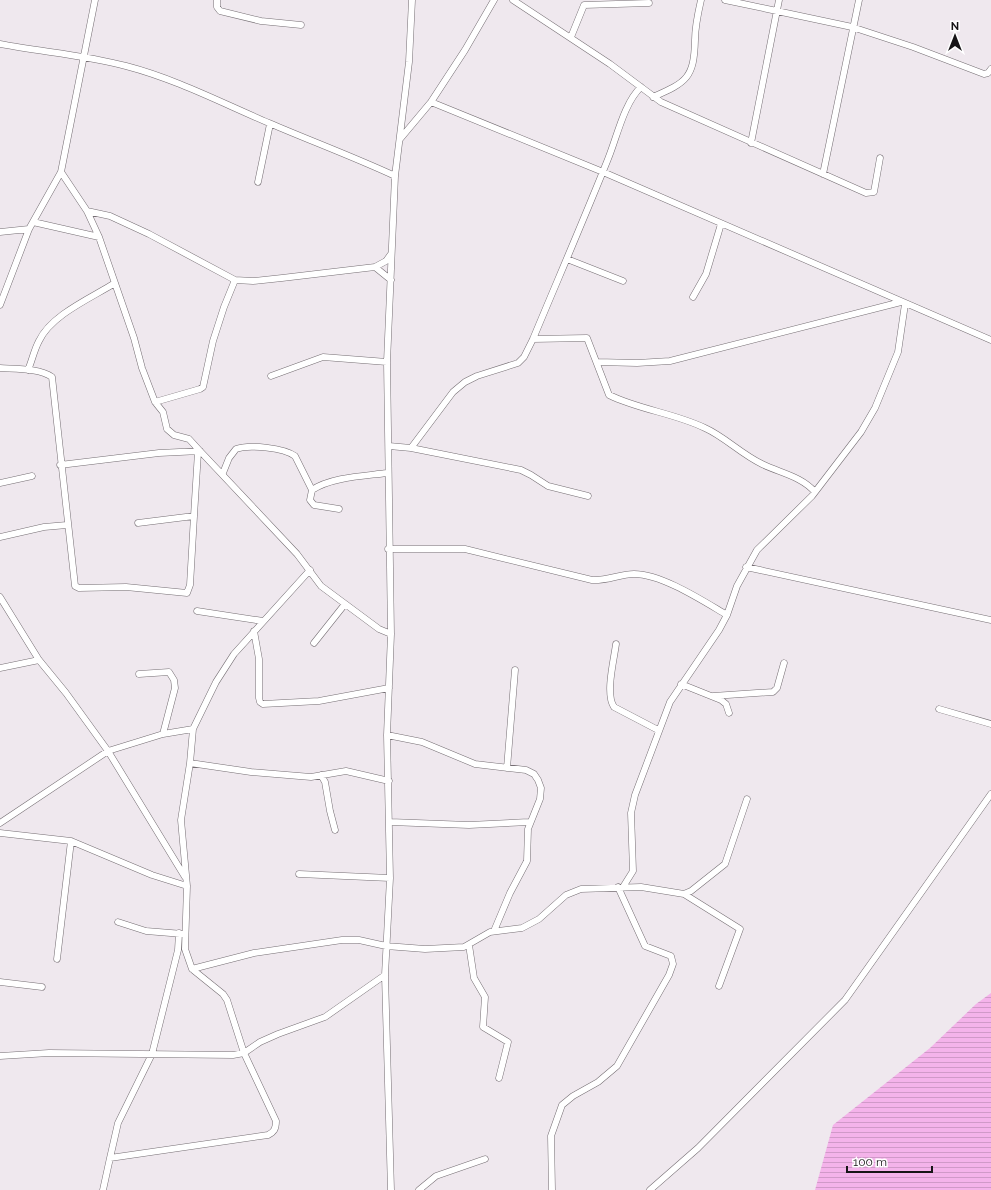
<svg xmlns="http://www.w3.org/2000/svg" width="991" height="1190" font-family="Raleway,sans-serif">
<defs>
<pattern id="water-rules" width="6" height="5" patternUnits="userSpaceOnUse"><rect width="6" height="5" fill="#f4b3ea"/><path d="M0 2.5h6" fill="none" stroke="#d099c8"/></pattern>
</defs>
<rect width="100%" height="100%" fill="#efe8ee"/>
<path fill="url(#water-rules)" d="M991 993V1190H815L833 1125 930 1048 976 1004Z"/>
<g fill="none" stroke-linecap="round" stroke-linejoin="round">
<defs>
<path id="minor" d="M217 0V7L220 11 261 21 301 25
M513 0 610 64 661 102 866 193 874 192 880 158
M725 0 852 27 913 47 984 74 988 73 991 69
M571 37 584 5 649 3
M0 44C42 52 85 55 126 66 176 79 222 103 269 123 311 141 354 157 395 176
M653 97C687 82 694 78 695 40 695 27 698 13 701 0
M431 102 603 172 991 340
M400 139 431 102 465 50 494 0
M751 143 779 0
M61 172 87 211 99 237 134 338 142 368 155 402 163 412 167 429 174 435 189 439 200 451 297 554 321 586 379 629 391 634
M823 174 859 0
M258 182 270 124
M87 211 110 216 149 234 235 280 253 281 282 278 375 267 386 261 391 254
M33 222 99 237
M0 232 29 229
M567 259 623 281
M375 267 391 280
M693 297 706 274 721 224
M0 305 29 229 61 172 95 0
M533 339 587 338 609 395C640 410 674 413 705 428 725 437 741 454 762 464 780 473 801 476 815 492
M597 362 637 363 670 361 901 302
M0 368C15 369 40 368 52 377L75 586 79 588 126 587 187 593 190 585 194 516
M28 370C32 361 34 350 39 341 51 315 91 298 115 283
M271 376 323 357 387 362
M155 402 200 389 203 387 213 341 224 307 235 280
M389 446 411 448 453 392 465 382 477 376 518 363 524 357 533 339C558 279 584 219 608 159 617 137 624 103 641 87
M411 448 521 470 531 475 548 486 588 496
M60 465 159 453 200 451
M223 473 229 458 236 449C249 444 284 448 295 456L312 490
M0 483 32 476
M339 509 314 505 310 500 312 490C331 477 365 476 387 473
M138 523 194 516 198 452
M0 537 44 527 67 525
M388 549H465L592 580C607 581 620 574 634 574 662 574 703 601 727 615
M746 567 991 620
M0 597 39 660 66 693 108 751 185 877
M197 611 263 621
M254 631 259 659V698L260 702 263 704 319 701 389 688
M314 643 345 604
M616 644C614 660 605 694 614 707L658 730
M0 668 39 660
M139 674 169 672 174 680 175 688 163 734
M681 684 721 700 726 704 729 713
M713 696 773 692 777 688 784 663
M939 709 991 724
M387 735 422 742 475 764 526 770 534 774 538 780 541 788 540 799 528 829 527 861 510 893 494 931
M190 763 251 772 311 777 346 771 389 781
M507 768 515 670
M321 775 325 782 330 811 335 830
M390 822 469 825 529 822
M0 823 108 751 163 734 193 729
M0 833 71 841 152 875 187 886
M299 874 390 878
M623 887 633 871 631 813 635 795 670 702 719 630 727 615 737 586 757 550 812 496 861 432 875 408 898 352 905 304
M684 894 740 929 719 986
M118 922 146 931 183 934
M469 945 474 978 485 997 483 1027 508 1042 499 1078
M57 959 71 841
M192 969 254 953 342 940H359L386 946 425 949 464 947 490 932 522 928 539 919 566 895 581 889 641 887 684 894 691 891 725 864 747 799
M0 982 42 987
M0 1056 49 1053 233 1055 244 1053 260 1042 278 1034 325 1017 385 975
M110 1158 118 1123 152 1054 178 950 179 933
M103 1190 110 1158 268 1135C274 1132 276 1129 276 1121L244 1053 227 1000 223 994 192 969 185 949 187 886 181 820 190 763 193 729 216 682 234 654 310 570
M391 1190 385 975 390 878 387 735 391 634 387 362 395 176 409 62 412 0
M419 1190 436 1176 485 1159
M552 1190 551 1136 562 1105 573 1096 598 1082 617 1066 669 975 673 964 671 956 645 946 618 887
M650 1190 698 1148 845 1000 991 794"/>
</defs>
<use href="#minor" stroke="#756e73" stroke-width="7"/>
<use href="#minor" stroke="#fff" stroke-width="6"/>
</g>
<g transform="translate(955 36)" stroke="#ffffff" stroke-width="3" paint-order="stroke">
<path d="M0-3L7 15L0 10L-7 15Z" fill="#171517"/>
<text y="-6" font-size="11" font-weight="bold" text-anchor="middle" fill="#171517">N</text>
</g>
<path d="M847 1166v6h85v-6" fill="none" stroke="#171517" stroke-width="2"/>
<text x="853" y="1166" font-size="12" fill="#171517" stroke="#ffffff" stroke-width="3" paint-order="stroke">100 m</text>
</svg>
